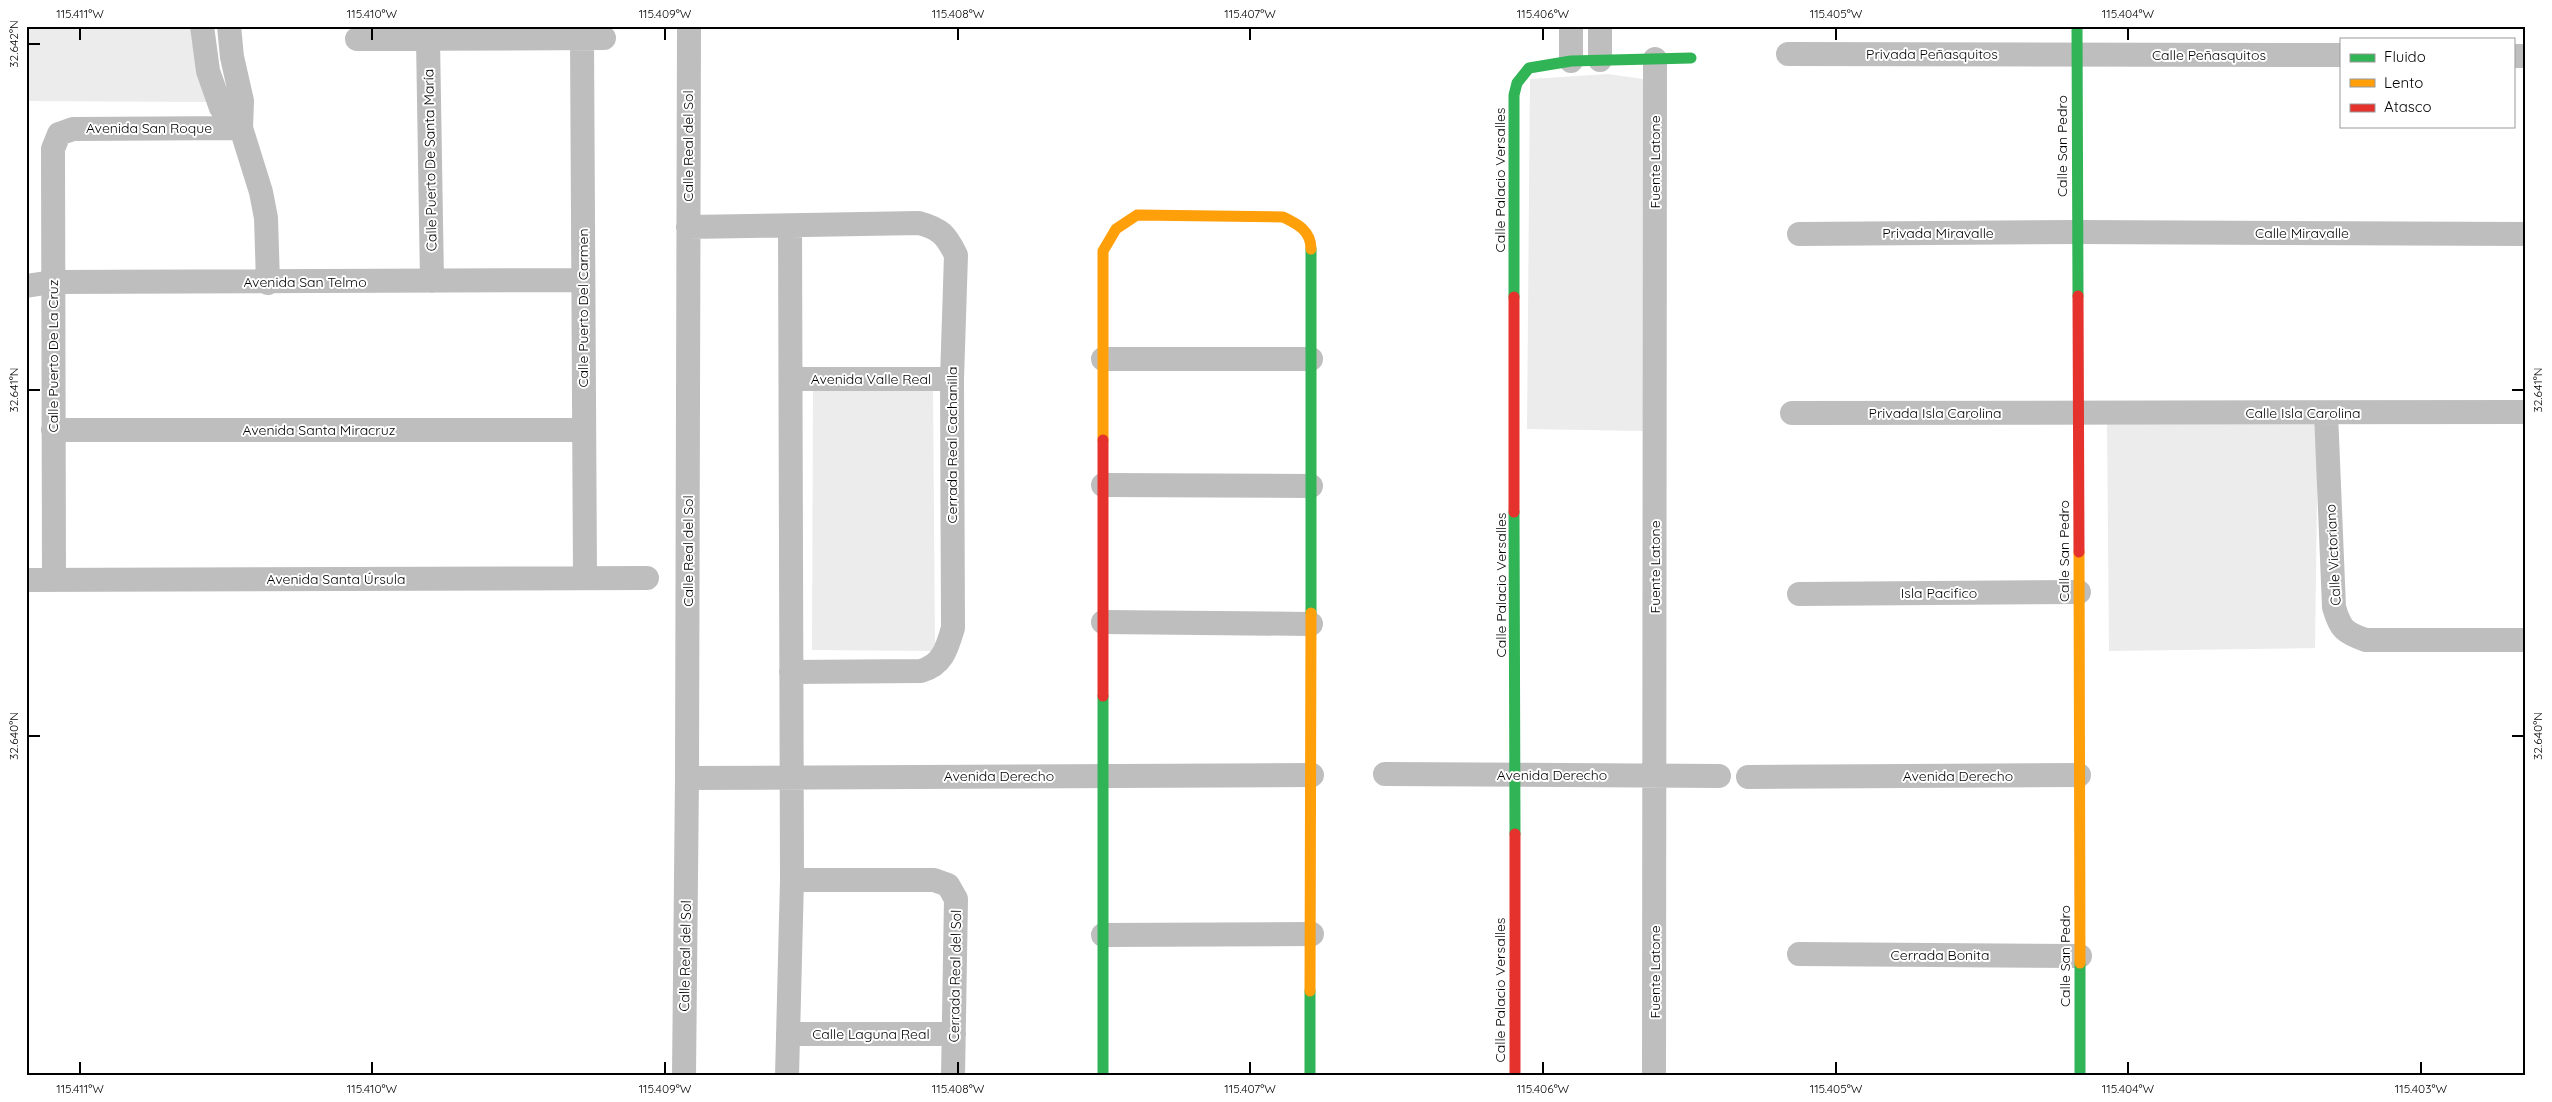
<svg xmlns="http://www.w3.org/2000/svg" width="2552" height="1102" font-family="Quicksand,sans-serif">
<rect width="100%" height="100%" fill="#fff"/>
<path fill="#ececec" d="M26 26H192L207 102 26 101Z
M1608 74 1643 79V431L1527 429 1530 79Z
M933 388 935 651 812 650 813 390Z
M2107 422 2318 424 2315 648 2109 651Z"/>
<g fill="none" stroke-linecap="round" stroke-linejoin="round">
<path stroke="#bebebe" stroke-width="24" d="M202 26 208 71 221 108 241 128
M229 26 232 57 242 101 241 128 261 192 266 218 268 283
M1571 26V61
M1600 26V60
M582 38 585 578
M357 39 604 38
M428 39 432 281
M1788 54 2341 55
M2513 56H2526
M688 227 919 223C941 229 946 235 956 255L952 379 953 628C947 648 943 665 921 671L791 672
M1799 234 2078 232 2526 234
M26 286 52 282 583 280
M1103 359H1311
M791 379H952
M1792 413 2526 412
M2326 413 2334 607C2340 629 2345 633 2366 640H2526
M53 430H584
M1103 485 1311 486
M26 580 647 578
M54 580 53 149 59 134 73 129 241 128
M1799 594 2079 592
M1103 622 1311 624
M1385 774 1719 776
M1748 777 2079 775
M687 778 1312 775
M792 880H934L948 885 956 899 953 1076
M1103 935 1312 934
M1799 954 2080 956
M788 1034H954
M684 1076 687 778 689 26
M787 1076 792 880 790 226
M1654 1076 1655 59"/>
<path stroke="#30b455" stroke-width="11" d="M2077 26 2078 296
M1514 297V95L1517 83 1529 68 1571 61 1691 58
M1514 512 1515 834
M1311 613V249
M1103 696V1076
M2080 963V1076
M1310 1076V991"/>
<path stroke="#ff9f0a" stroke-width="11" d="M1103 440V251L1116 229 1137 215 1283 217C1298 224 1311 231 1311 249
M2079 552 2080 963
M1310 991 1311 613"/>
<path stroke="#e5322d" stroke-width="11" d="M2078 296 2079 552
M1514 297V512
M1103 440V696
M1515 834V1076"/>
</g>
<path fill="none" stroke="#000" stroke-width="2" d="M80 28V40M372 28V40M665 28V40M958 28V40M1250 28V40M1543 28V40M1836 28V40M2128 28V40M28 44H40M28 390H40M2512 390H2524M28 736H40M2512 736H2524M80 1062V1074M372 1062V1074M665 1062V1074M958 1062V1074M1250 1062V1074M1543 1062V1074M1836 1062V1074M2128 1062V1074M2421 1062V1074"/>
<g text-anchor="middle" stroke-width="4" stroke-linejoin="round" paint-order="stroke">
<g font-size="14" fill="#000" stroke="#fff">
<text x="1932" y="59">Privada Peñasquitos</text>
<text x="2209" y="60">Calle Peñasquitos</text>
<text x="149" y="133">Avenida San Roque</text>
<text transform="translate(688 146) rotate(-90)" y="5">Calle Real del Sol</text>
<text transform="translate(2062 146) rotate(-90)" y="5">Calle San Pedro</text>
<text transform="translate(430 160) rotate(-91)" y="5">Calle Puerto De Santa María</text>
<text transform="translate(1655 162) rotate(-90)" y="5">Fuente Latone</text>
<text transform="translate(1500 180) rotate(-90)" y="5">Calle Palacio Versalles</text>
<text x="1938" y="238">Privada Miravalle</text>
<text x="2302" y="238">Calle Miravalle</text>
<text x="305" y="287">Avenida San Telmo</text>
<text transform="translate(583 308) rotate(-90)" y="5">Calle Puerto Del Carmen</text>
<text transform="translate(53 356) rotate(-90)" y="5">Calle Puerto De La Cruz</text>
<text x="871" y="384">Avenida Valle Real</text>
<text x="1935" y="418">Privada Isla Carolina</text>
<text x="2303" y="418">Calle Isla Carolina</text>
<text x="319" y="435">Avenida Santa Miracruz</text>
<text transform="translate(952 445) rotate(-90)" y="5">Cerrada Real Cachanilla</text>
<text transform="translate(688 551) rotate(-90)" y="5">Calle Real del Sol</text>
<text transform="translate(2064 551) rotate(-90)" y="5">Calle San Pedro</text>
<text transform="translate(2333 555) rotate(-93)" y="5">Calle Victoriano</text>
<text transform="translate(1655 567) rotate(-90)" y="5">Fuente Latone</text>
<text x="336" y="584">Avenida Santa Úrsula</text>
<text transform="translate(1501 585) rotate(-90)" y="5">Calle Palacio Versalles</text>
<text x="1939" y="598">Isla Pacifico</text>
<text x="1552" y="780">Avenida Derecho</text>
<text x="999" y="781">Avenida Derecho</text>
<text x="1958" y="781">Avenida Derecho</text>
<text x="1940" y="960">Cerrada Bonita</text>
<text transform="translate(685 956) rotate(-89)" y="5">Calle Real del Sol</text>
<text transform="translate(2065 956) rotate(-90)" y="5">Calle San Pedro</text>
<text transform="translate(1655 972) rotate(-90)" y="5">Fuente Latone</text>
<text transform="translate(955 976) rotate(-89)" y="5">Cerrada Real del Sol</text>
<text transform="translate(1500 990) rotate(-90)" y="5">Calle Palacio Versalles</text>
<text x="871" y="1039">Calle Laguna Real</text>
</g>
</g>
<rect width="2552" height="1102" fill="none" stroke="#ffffff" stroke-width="55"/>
<rect x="2340" y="38" width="175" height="90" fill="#ffffff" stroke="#999999"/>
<rect x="2350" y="54" width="25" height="8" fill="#30b455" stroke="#999999"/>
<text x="2384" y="62" font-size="15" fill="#000000">Fluido</text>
<rect x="2350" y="79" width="25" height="8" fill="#ff9f0a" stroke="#999999"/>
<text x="2384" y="88" font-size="15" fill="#000000">Lento</text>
<rect x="2350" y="104" width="25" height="8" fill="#e5322d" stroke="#999999"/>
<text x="2384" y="112" font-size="15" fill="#000000">Atasco</text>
<rect x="28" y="28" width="2496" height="1046" fill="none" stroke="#000" stroke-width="2"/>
<g font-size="12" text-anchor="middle" fill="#000">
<text x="80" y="18">115.411°W</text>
<text x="372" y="18">115.410°W</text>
<text x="665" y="18">115.409°W</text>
<text x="958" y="18">115.408°W</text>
<text x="1250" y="18">115.407°W</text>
<text x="1543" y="18">115.406°W</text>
<text x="1836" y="18">115.405°W</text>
<text x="2128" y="18">115.404°W</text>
<text transform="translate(14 44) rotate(-90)" y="4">32.642°N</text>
<text transform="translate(14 390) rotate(-90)" y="4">32.641°N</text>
<text transform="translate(2538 390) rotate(-90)" y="4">32.641°N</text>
<text transform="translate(14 736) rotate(-90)" y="4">32.640°N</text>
<text transform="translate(2538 736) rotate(-90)" y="4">32.640°N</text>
<text x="80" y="1093">115.411°W</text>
<text x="372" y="1093">115.410°W</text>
<text x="665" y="1093">115.409°W</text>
<text x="958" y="1093">115.408°W</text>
<text x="1250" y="1093">115.407°W</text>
<text x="1543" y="1093">115.406°W</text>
<text x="1836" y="1093">115.405°W</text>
<text x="2128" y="1093">115.404°W</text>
<text x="2421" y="1093">115.403°W</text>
</g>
</svg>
